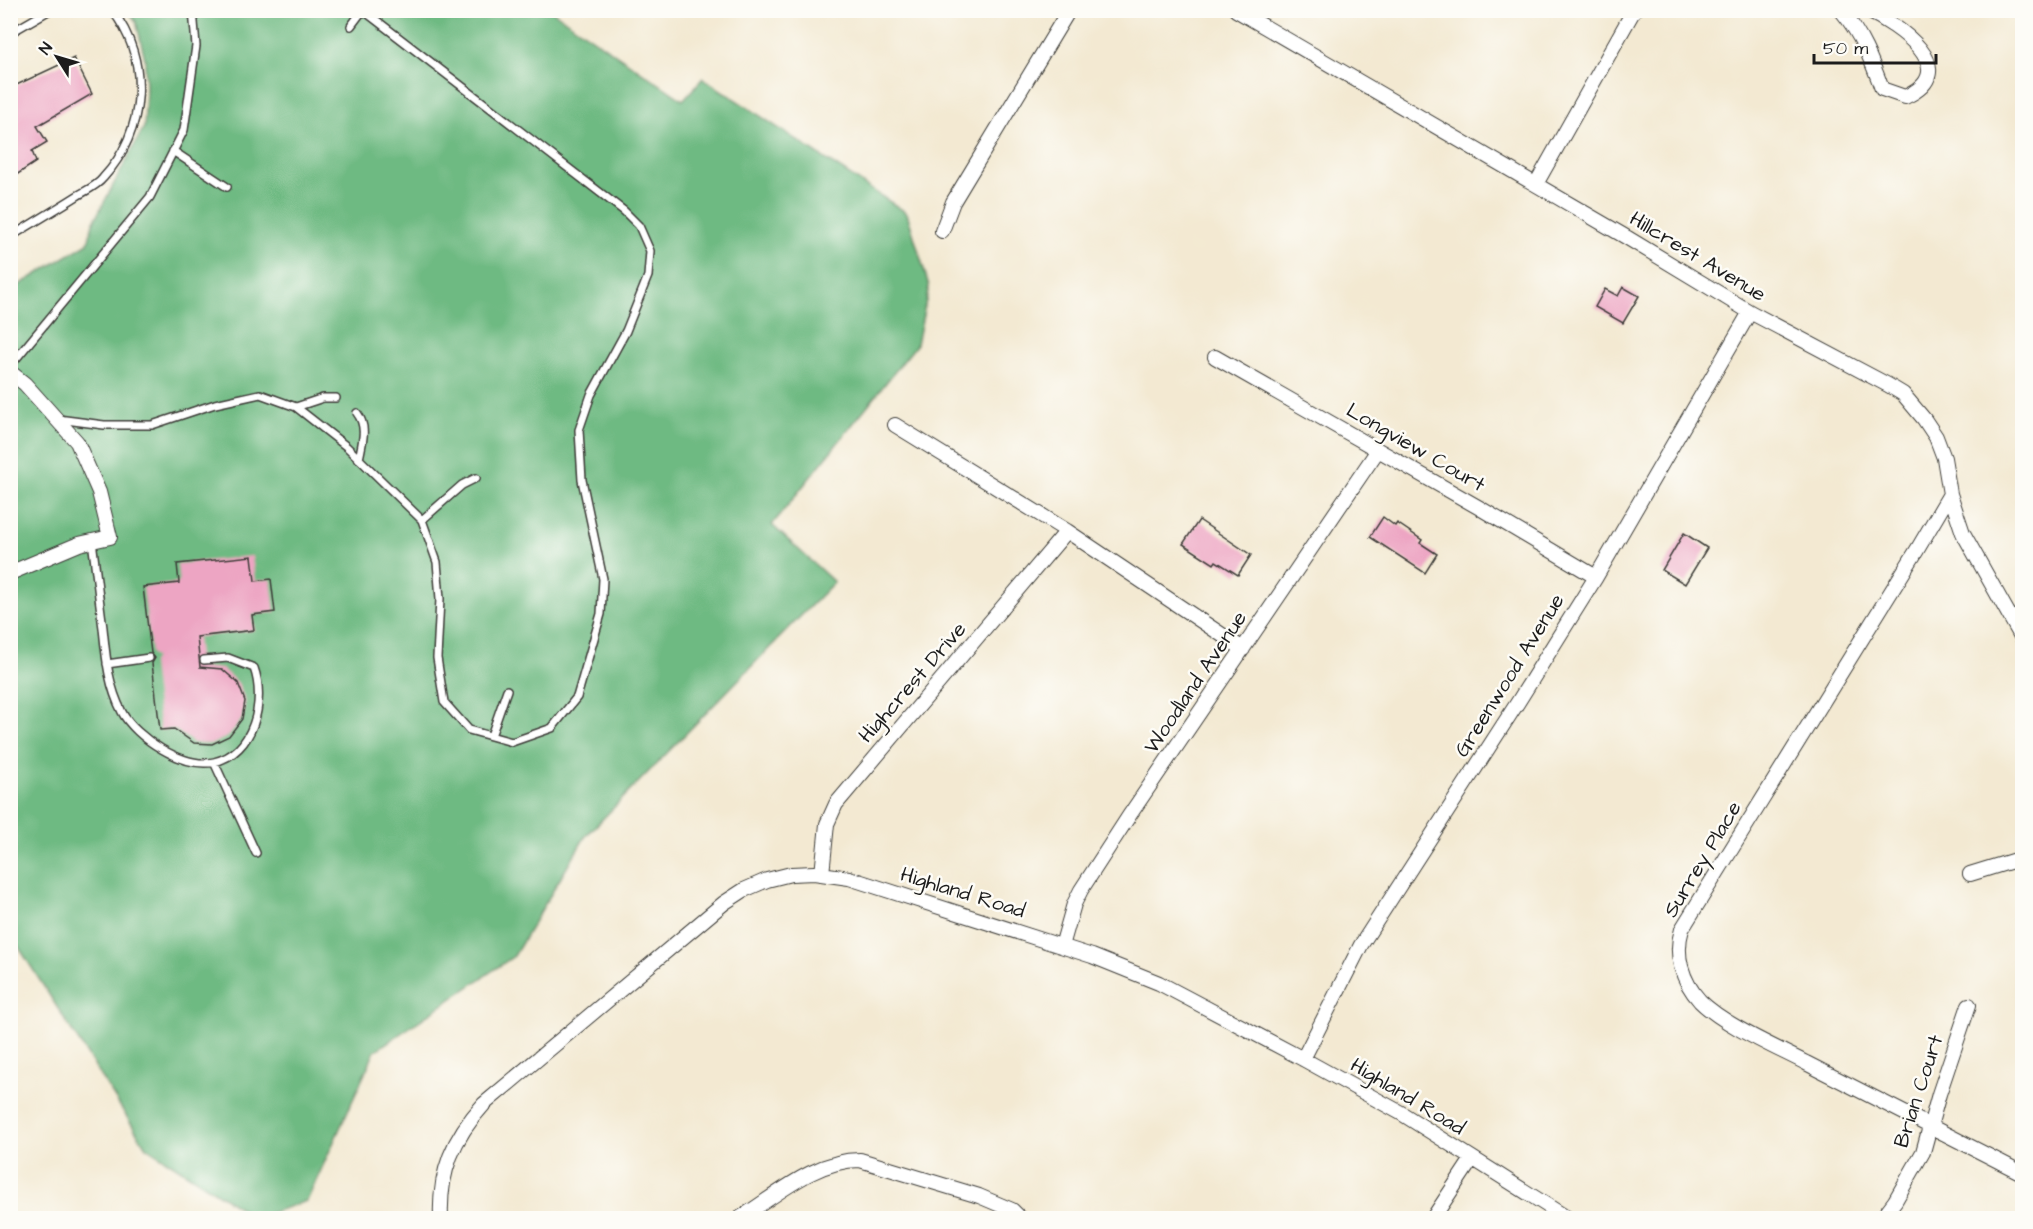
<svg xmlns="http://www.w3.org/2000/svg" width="2033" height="1229" font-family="'Architects Daughter',sans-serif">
<rect width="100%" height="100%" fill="#fdfcf7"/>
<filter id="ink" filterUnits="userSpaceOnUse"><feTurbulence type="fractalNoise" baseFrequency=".0167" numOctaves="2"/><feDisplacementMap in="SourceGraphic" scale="12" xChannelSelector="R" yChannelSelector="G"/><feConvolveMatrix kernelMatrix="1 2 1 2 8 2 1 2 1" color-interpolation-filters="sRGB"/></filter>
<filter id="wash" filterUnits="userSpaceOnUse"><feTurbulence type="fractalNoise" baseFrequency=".008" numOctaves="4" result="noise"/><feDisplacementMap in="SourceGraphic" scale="24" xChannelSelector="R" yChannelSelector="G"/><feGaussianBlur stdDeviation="1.35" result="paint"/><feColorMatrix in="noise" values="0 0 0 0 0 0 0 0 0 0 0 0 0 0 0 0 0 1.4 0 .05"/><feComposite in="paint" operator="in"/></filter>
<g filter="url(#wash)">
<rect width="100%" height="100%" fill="#f3e9d2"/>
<path fill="#6eba82" stroke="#456b4f" stroke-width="1.5" d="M127 11H552L683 100 703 78 907 213 929 286 917 344 772 525 834 582 585 837 514 956 375 1051 307 1201 255 1218 146 1147 11 935V290L88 243 93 223 144 127 146 92 145 59 136 21Z"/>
<g id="blocks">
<path fill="#eda5c3" d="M74 58 92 94 37 126 47 142 32 151 36 162 10 179V88Z
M1623 287 1639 296 1623 323 1595 307 1605 289 1618 296Z
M1383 517 1395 526 1397 523 1422 540 1420 543 1437 554 1425 573 1370 537Z
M1199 520 1251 555 1238 575 1216 561 1214 564 1183 544Z
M1684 533 1707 548 1685 584 1662 570Z
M252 556 255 581 271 579 275 612 252 615 254 630 197 637 200 667 222 669 238 683 245 701 242 719 229 736 212 744 194 743 174 729 160 730 152 663 155 658 151 653 143 587 179 583 177 564Z"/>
</g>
</g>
<g filter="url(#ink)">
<use href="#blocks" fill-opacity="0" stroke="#3c3b37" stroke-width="1.5"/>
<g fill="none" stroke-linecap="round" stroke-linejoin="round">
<defs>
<path id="lane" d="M351 26 363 10
M10 33 50 10
M173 151 227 187
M10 237C33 223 55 210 77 196 85 191 97 186 103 178 146 132 151 60 112 10
M10 366 150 197 184 130 196 46 193 10
M296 407 323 398H336
M357 413C368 427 362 443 359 459
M58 419 104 425H152L215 404 260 394 296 407 347 447 422 520 437 562 440 599 437 658 444 702 469 730 512 742 552 728 577 697 601 614 603 579 582 480 579 430 591 395 626 331 648 276 650 251 639 226 624 211 363 10
M422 520 462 485 476 478
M92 541C96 570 99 599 103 628 106 657 108 685 122 712 135 737 184 769 214 762 254 753 266 701 254 668L228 658 204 660
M107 664 149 658
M491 736 507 690
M214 762 256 853"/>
<path id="street" d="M1236 10 1626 237 1750 312 1888 385 1903 394 1924 419 1936 437 1944 458 1950 494 1963 533 2022 638
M1841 10C1861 34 1872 61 1882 89L1905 97C1965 70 1898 25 1866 10
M1536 184 1634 10
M942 231 953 202 1069 10
M1215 357 1478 507 1596 577
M10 372 25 384 77 442 99 492 110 537 79 544 10 573
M895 425 1067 531 1243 649
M1950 494 1917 550 1682 929C1674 955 1682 981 1700 1001 1724 1025 1775 1047 1806 1063 1878 1100 1950 1137 2022 1173
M822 874 827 824 836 804 1067 531
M1970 874 2022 858
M1062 946 1074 904 1081 890 1129 816 1378 450
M1303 1059 1361 945 1518 702 1596 577 1750 312
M441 1218C439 1172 453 1138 484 1104L724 903 744 890 767 880 791 874 814 873 849 878 1092 956 1159 983 1303 1059 1401 1113 1567 1218
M740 1218C777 1195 815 1160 860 1160L979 1196 1012 1210 1020 1218
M1433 1218 1472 1159
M1882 1218 1895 1201 1923 1152 1939 1094 1969 1005"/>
</defs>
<use href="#lane" stroke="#3c3b37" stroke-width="10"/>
<use href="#street" stroke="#3c3b37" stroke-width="16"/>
<use href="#lane" stroke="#fff" stroke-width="7"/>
<use href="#street" stroke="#fff" stroke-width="14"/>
</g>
</g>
<g text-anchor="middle" stroke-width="5" stroke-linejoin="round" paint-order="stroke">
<g font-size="21" fill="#1c1c1c" stroke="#fdfcf7">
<text transform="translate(1698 256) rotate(31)" y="7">Hillcrest Avenue</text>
<text transform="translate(1416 447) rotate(30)" y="7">Longview Court</text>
<text transform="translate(1509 675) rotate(-58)" y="7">Greenwood Avenue</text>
<text transform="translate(912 682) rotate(-49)" y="7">Highcrest Drive</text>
<text transform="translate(1195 682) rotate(-56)" y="7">Woodland Avenue</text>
<text transform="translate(1702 859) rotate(-59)" y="7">Surrey Place</text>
<text transform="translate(963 892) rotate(17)" y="7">Highland Road</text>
<text transform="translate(1918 1091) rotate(-72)" y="7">Brian Court</text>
<text transform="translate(1408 1096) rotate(31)" y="7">Highland Road</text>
</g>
</g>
<rect width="2033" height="1229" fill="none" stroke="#fdfcf7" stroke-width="36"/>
<g transform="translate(57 57) rotate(307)" stroke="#fdfcf7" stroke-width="4.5" paint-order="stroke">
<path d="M0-4.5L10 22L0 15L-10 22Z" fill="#1c1c1c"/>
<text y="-9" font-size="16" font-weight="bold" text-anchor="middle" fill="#1c1c1c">N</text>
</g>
<path d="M1814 54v9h122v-9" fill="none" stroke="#1c1c1c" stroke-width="3"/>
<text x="1823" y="54" font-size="18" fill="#1c1c1c" stroke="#fdfcf7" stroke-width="4.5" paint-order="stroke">50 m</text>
</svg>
